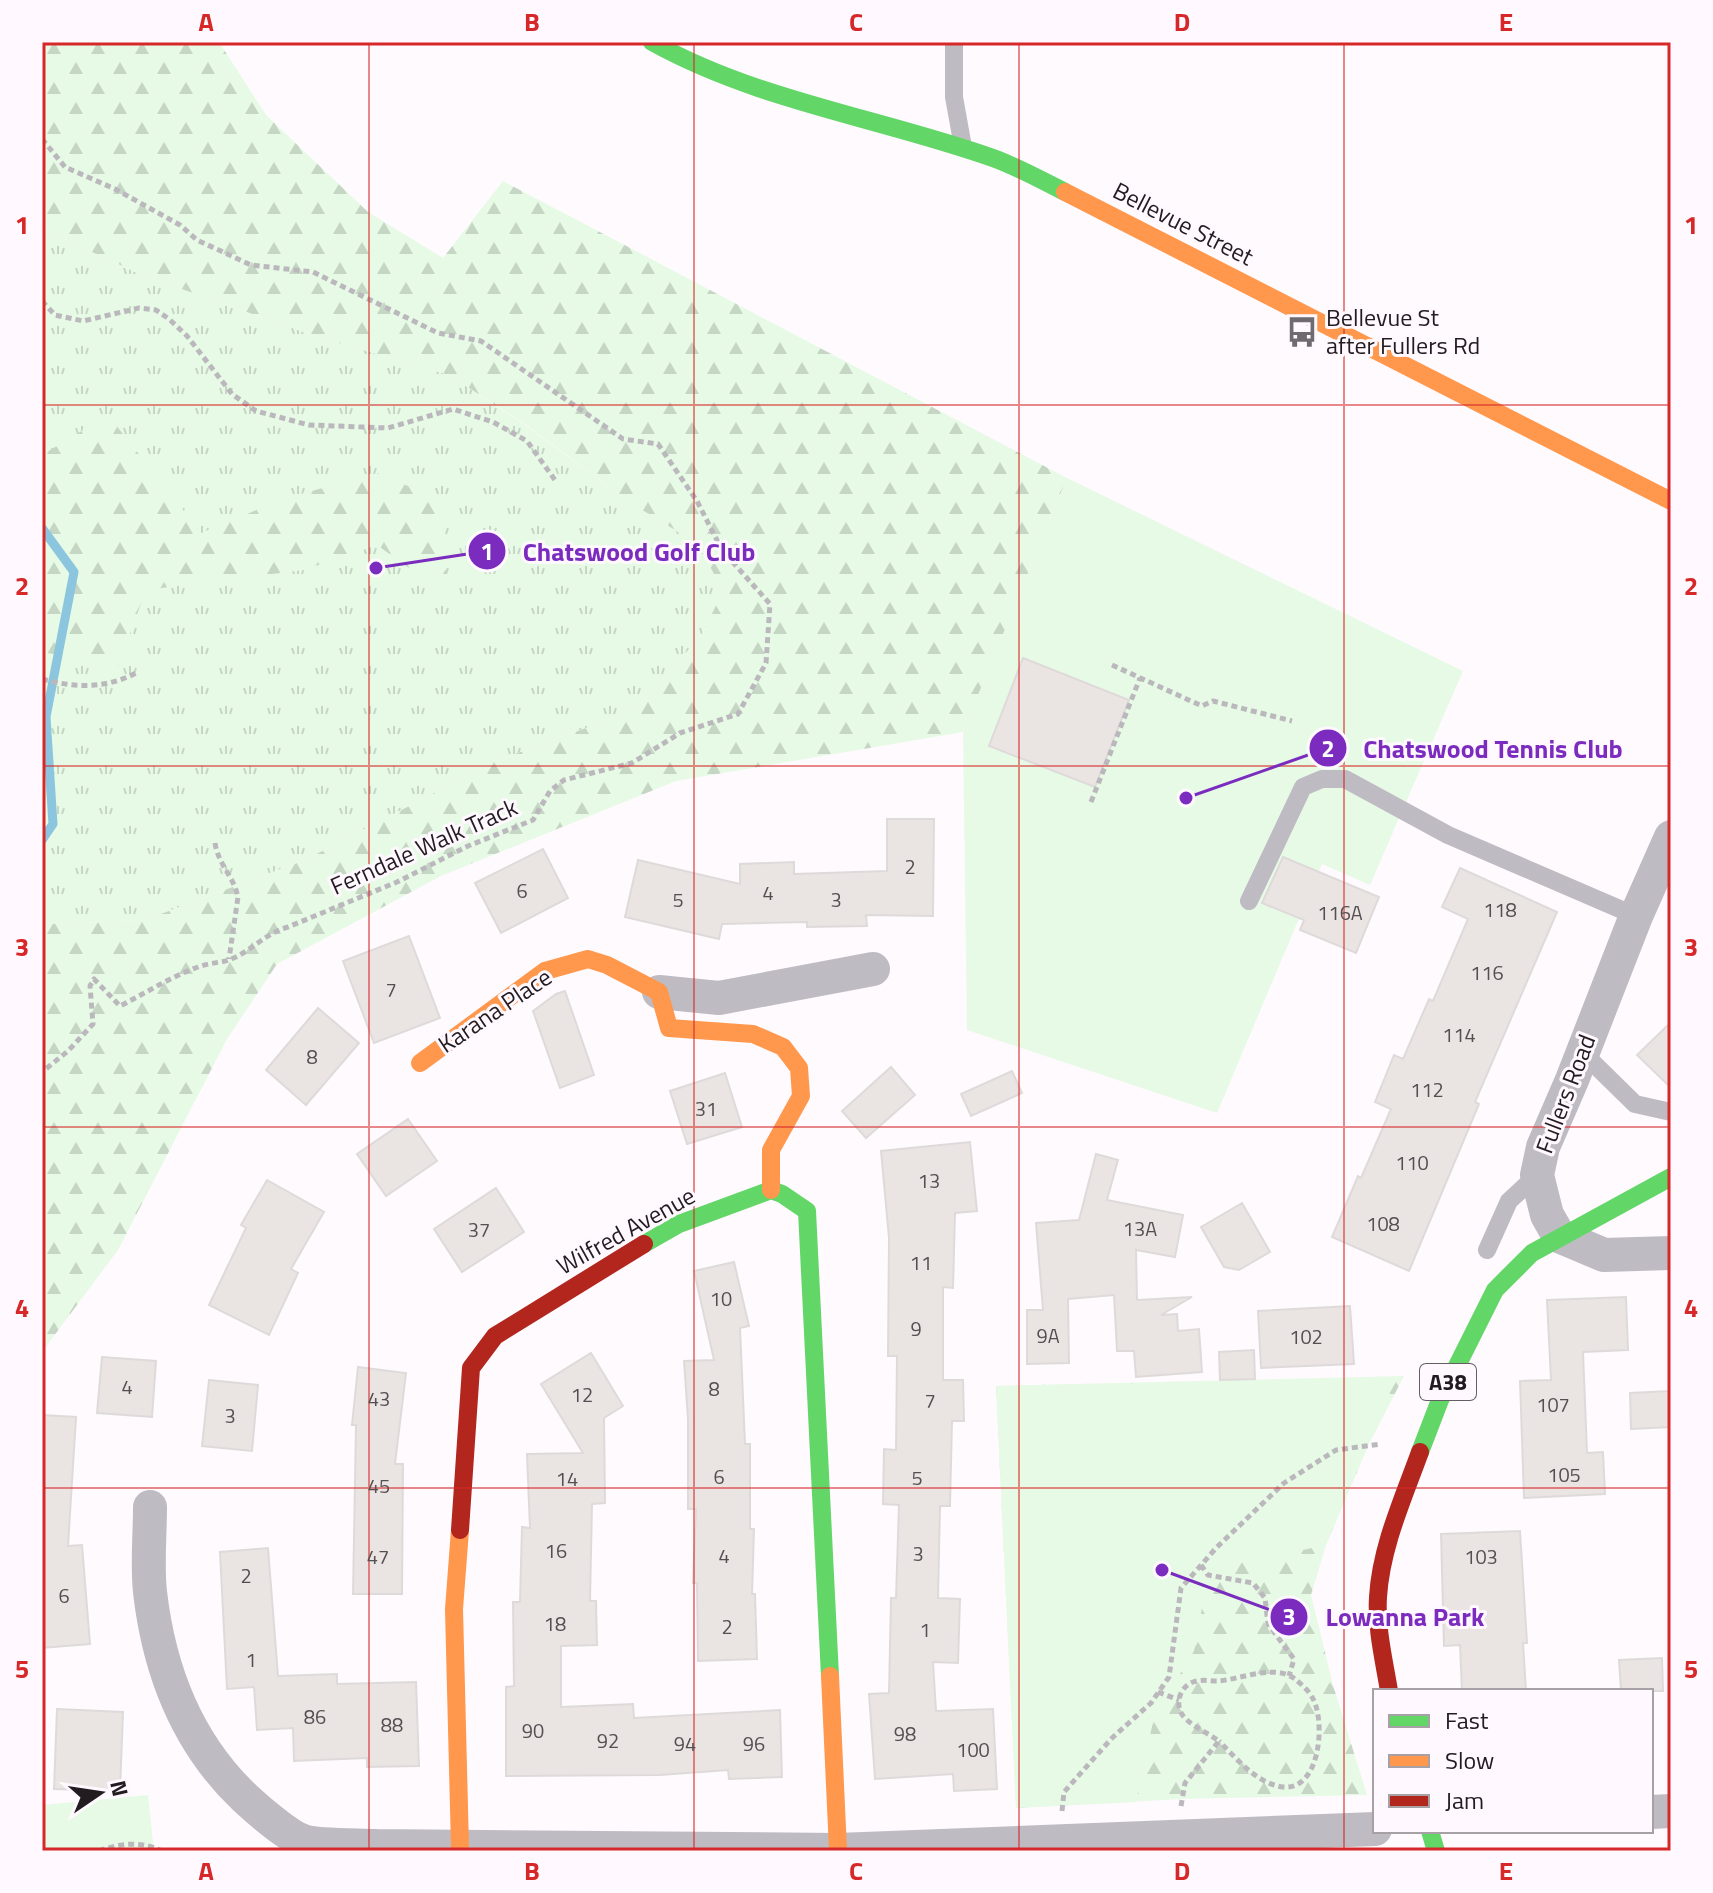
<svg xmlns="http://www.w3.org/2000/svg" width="1713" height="1893" font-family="'Titillium Web',sans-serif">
<defs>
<pattern id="grass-tufts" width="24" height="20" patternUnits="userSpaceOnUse" patternTransform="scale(2)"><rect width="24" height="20" fill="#e7fae5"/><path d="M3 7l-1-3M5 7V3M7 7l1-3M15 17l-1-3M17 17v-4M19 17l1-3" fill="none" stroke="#c6d6c4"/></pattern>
<pattern id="forest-firs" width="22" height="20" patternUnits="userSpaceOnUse" patternTransform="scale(2)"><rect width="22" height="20" fill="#e7fae5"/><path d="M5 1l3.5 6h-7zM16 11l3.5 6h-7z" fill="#c6d6c4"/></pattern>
</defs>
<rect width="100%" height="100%" fill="#fefafe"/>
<path fill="url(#grass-tufts)" d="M42 229 142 275 315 336 449 375 525 425 634 505 698 544 723 591 701 636 635 710 496 761 305 860 142 921 42 924Z"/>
<path fill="url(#forest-firs)" d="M42 42H219L266 115 368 212 443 258 503 181 1067 478 963 732 676 781 441 876 277 964 227 1039 118 1250 42 1352V924L142 921 305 860 496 761 635 710 701 636 723 591 698 544 634 505 526 425 449 375 315 336 142 275 42 229Z
M108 415 201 533 283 499 377 473 444 501 443 537 448 596 377 545 304 570 146 590 118 666 42 652V455Z
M1404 1376 1369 1444 1326 1545 1311 1595 1333 1685 1367 1795 1182 1799 1016 1808 996 1386Z"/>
<path fill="#e7fae5" d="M1067 478 1463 671 1370 885 1322 864 1217 1113 967 1030 963 732Z
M1396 1378 1326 1545 1209 1570 1194 1651 1154 1717 1136 1802 1016 1808 996 1386Z
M148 1795 154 1851H42V1805Z"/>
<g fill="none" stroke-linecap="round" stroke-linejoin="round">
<path stroke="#8cc6de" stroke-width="9" d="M42 528 74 572 46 717 53 824 42 840"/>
</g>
<path fill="#eae4e3" stroke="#dfdada" stroke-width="2" d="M1023 658 1129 700 1095 787 989 746Z
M887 819H934L933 916 866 915 867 926 807 927V922L722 924 719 939 625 917 638 860 740 884V864L794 862V874L887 871Z
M543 849 568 898 501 933 475 883Z
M1283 857 1379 897 1356 953 1300 930 1304 920 1262 903Z
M1460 868 1557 912 1475 1102 1479 1104 1409 1271 1332 1237 1358 1176 1361 1178 1391 1109 1375 1102 1394 1055 1403 1059 1429 999 1433 1001 1468 919 1442 907Z
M409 936 440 1018 374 1043 343 961Z
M565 991 594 1075 560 1088 533 1011 556 994Z
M318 1008 359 1043 306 1105 266 1070Z
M1671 1022V1088L1637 1055Z
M891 1067 915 1095 866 1138 842 1111Z
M1012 1071 1022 1093 971 1116 961 1094Z
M725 1073 742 1127 687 1144 670 1091Z
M408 1119 437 1161 386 1196 357 1154Z
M970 1142 977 1211 955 1213 953 1288 943 1287V1380H963L964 1421H952L950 1506H940L938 1598 960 1599 958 1663 933 1662 936 1711 993 1709 997 1789 954 1791 953 1774 875 1779 869 1694 889 1693 891 1598H896L899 1505 883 1504 884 1449 896 1450 897 1356H888L889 1238 881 1151Z
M1096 1154 1118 1160 1107 1200 1183 1215 1175 1257 1136 1250 1137 1300 1192 1297 1161 1315 1177 1314 1178 1331 1199 1329 1202 1372 1136 1377 1134 1351H1117L1114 1295 1068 1299 1069 1363 1027 1364V1310H1043L1036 1223 1079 1220Z
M267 1180 324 1212 291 1269 298 1273 269 1335 209 1305 246 1228 241 1225Z
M496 1188 524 1232 462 1272 434 1229Z
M1242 1203 1270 1252 1239 1270 1224 1267 1201 1227Z
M734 1262 749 1326 740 1328 745 1444H750V1529H754L752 1594H755L757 1659 698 1661 697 1583H693L696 1509H688V1419L684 1361 714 1360 694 1271Z
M1626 1297 1628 1350 1583 1352 1587 1453 1603 1452 1605 1494 1524 1498 1520 1381 1551 1380 1547 1300Z
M1350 1306 1354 1364 1261 1368 1258 1311Z
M1254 1350 1255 1379 1220 1380 1219 1352Z
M591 1353 623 1406 604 1418 605 1503 592 1504 590 1601H596L597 1645 561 1646V1707L633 1704 634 1718 780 1710 782 1777 729 1779 728 1770 660 1775 506 1776V1687L514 1686 513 1602H520L522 1527 530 1528 527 1454 583 1453 541 1384Z
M102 1357 156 1361 152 1417 97 1413Z
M358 1367 406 1373 395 1464H403L402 1594H353L356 1425H352Z
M209 1380 258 1385 252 1451 202 1446Z
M1670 1391 1671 1427 1631 1429 1630 1393Z
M42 1415 76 1417 68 1546 82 1545 90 1644 42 1648Z
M1520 1531 1527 1643H1523L1526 1691H1462L1460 1645 1444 1646 1441 1534Z
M268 1548 278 1676 337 1674V1684L416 1682 419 1766 367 1767V1758L294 1761 293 1728 257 1730 254 1687 227 1689 220 1552Z
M1662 1658 1663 1691H1621L1619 1660Z
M57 1709 123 1712 120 1791 54 1789Z"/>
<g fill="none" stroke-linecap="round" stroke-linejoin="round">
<path stroke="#bbb8bd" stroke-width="5" stroke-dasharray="6 4" stroke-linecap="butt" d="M42 139 65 167 115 189 180 225 197 240 251 265 313 272 438 333 481 341 623 439 658 444 697 501 722 550 770 604 766 663 738 714 680 733 632 763 564 780 550 791 533 820 468 846 397 882 288 927C265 933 251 952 229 960 219 963 208 963 198 967 170 977 146 993 120 1006L94 979 90 986 93 1024 68 1051 42 1072
M42 301 55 315 83 321 139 308 156 310 169 319 187 336 232 394 256 411 309 425 388 428 453 409 493 422 527 441 555 480
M1112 665 1202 706 1213 701 1292 721
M42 679C75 688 105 689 136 673
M1091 802 1140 678
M215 843C218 864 234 877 238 897L229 959
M1201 1565 1208 1575 1253 1583 1265 1598 1268 1624 1294 1659 1289 1676
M1158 1692 1179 1700
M1181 1806 1185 1783 1219 1741C1208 1733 1193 1727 1184 1717 1174 1706 1179 1687 1193 1682 1201 1679 1209 1681 1217 1681 1240 1680 1274 1663 1295 1679 1300 1683 1309 1691 1312 1697 1326 1719 1321 1791 1283 1787 1257 1784 1236 1758 1219 1741
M1062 1811 1064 1792 1112 1738 1151 1703 1169 1677 1181 1588 1216 1548 1284 1483 1336 1450 1381 1444
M99 1851C120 1843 141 1841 162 1851"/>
<path stroke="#bfbbc3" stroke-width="18" d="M954 42V97L963 147
M1249 901 1303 787 1322 779H1345L1448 835 1636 916
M1583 1053 1635 1104 1671 1112
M1487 1250 1509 1201 1537 1175"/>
<path stroke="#bfbbc3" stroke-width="34" d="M1671 837 1636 916 1572 1080 1543 1147 1537 1175 1547 1215 1559 1236 1604 1255 1671 1253
M659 992 719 998 873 969
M150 1507C150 1535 147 1564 150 1592 159 1670 187 1743 245 1798 258 1810 288 1836 303 1841 315 1846 361 1845 376 1846L838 1850 1375 1829
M1651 1812 1671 1811"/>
<path stroke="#63d668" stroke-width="18" d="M652 42C758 101 880 118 993 158 1018 167 1041 180 1065 192
M644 1244 679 1224 771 1190 782 1194 807 1211 830 1676
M1420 1452 1440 1400 1495 1290 1532 1253 1671 1177
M1430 1831 1436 1851"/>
<path stroke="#ff974d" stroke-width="18" d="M1065 192 1671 501
M420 1063 545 971 588 959 607 965 659 992 669 1028 753 1034 783 1047 799 1068 801 1096 771 1150V1190
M460 1530 454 1609 460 1847
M830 1676 838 1850"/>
<path stroke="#b3261e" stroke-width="18" d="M460 1530 471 1368 495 1336 644 1244
M1389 1691C1384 1660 1376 1628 1378 1597 1381 1547 1403 1499 1420 1452"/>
</g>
<path fill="none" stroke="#d62828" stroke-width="2" stroke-opacity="0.55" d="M369 42V1851M694 42V1851M1019 42V1851M1344 42V1851M42 405H1671M42 766H1671M42 1127H1671M42 1488H1671"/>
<defs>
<symbol id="bus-bare" viewBox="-9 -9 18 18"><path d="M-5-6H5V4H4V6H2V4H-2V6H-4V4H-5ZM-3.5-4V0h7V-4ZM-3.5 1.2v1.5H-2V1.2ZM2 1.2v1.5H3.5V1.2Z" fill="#6f6a6e" stroke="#fff9ff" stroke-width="2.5" paint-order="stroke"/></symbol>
</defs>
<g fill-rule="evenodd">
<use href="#bus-bare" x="1280" y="310" width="44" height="44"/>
</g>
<g text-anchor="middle" stroke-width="6" stroke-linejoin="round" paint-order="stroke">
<g font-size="20" fill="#554f52">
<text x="910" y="874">2</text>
<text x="522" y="898">6</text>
<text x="768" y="900">4</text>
<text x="678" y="907">5</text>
<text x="836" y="907">3</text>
<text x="1500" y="917">118</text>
<text x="1340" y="920">116A</text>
<text x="1487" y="980">116</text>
<text x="391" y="997">7</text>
<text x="1459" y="1042">114</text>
<text x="312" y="1064">8</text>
<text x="1427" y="1097">112</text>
<text x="706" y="1116">31</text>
<text x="1412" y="1170">110</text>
<text x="929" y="1188">13</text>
<text x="1383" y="1231">108</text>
<text x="1140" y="1236">13A</text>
<text x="479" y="1237">37</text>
<text x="921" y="1270">11</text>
<text x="721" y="1306">10</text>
<text x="916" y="1336">9</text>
<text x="1048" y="1343">9A</text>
<text x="1306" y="1344">102</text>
<text x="127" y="1394">4</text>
<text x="714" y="1396">8</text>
<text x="582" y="1402">12</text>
<text x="379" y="1406">43</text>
<text x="930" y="1408">7</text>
<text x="1553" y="1412">107</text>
<text x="230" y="1423">3</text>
<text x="1564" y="1482">105</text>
<text x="719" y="1484">6</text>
<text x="917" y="1485">5</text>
<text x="567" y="1486">14</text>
<text x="379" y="1493">45</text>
<text x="556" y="1558">16</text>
<text x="918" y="1561">3</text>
<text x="724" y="1563">4</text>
<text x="378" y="1564">47</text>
<text x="1481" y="1564">103</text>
<text x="246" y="1583">2</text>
<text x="64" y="1603">6</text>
<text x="555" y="1631">18</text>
<text x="727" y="1634">2</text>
<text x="925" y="1637">1</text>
<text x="251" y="1667">1</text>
<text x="315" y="1724">86</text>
<text x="392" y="1732">88</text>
<text x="533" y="1738">90</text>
<text x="905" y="1741">98</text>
<text x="608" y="1748">92</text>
<text x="685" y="1751">94</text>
<text x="754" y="1751">96</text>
<text x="973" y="1757">100</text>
</g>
<rect fill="#fff9ff" stroke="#645e64" stroke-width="2" x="1420" y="1364" width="56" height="36" rx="6"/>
<g font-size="22" font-weight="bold" fill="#221c21">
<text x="1448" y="1390">A38</text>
</g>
<g font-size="24" fill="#221c21" stroke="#fff9ff">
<text transform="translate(1183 224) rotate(27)" y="8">Bellevue Street</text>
<text transform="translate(424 847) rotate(-24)" y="8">Ferndale Walk Track</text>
<text transform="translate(495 1011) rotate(-34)" y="8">Karana Place</text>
<text transform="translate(1566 1094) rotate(-69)" y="8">Fullers Road</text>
<text transform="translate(626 1231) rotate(-29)" y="8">Wilfred Avenue</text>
</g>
<g font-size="24" fill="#221c21" stroke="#fff9ff" text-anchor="start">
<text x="1326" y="326">Bellevue St<tspan x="1326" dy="28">after Fullers Rd</tspan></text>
</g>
</g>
<path fill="none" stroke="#7b2cbf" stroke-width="3" d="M376 568L487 551M1186 798L1328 748M1162 1570L1289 1617"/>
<g fill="#7b2cbf" stroke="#fff9ff" stroke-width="3">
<circle cx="376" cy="568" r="8"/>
<circle cx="1186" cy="798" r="8"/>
<circle cx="1162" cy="1570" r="8"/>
<circle cx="487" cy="551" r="20"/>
<circle cx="1328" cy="748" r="20"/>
<circle cx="1289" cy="1617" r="20"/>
</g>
<g font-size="24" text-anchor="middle" font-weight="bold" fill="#fff">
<text x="487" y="560">1</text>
<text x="1328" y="757">2</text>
<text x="1289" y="1625">3</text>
</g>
<g font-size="26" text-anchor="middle" font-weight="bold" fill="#7b2cbf" stroke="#fff9ff" stroke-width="6" stroke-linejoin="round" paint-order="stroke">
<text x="639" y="561">Chatswood Golf Club</text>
<text x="1493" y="758">Chatswood Tennis Club</text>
<text x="1405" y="1626">Lowanna Park</text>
</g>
<rect width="1713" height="1893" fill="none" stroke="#fff9ff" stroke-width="88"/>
<rect x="1373" y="1689" width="280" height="144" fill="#fff9ff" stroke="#a7a1a6" stroke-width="2"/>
<rect x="1389" y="1715" width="40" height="12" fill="#63d668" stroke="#a7a1a6" stroke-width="2"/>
<text x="1445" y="1729" font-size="24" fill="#221c21">Fast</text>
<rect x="1389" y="1755" width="40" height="12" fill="#ff974d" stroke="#a7a1a6" stroke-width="2"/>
<text x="1445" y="1769" font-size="24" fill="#221c21">Slow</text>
<rect x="1389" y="1795" width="40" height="12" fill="#b3261e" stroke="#a7a1a6" stroke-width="2"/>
<text x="1445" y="1809" font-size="24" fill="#221c21">Jam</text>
<g transform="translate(100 1793) rotate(77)" stroke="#fff9ff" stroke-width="6" paint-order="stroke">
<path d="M0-6L14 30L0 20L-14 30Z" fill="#221c21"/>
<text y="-12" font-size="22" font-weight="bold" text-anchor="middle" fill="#221c21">N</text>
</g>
<rect x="44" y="44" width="1625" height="1805" fill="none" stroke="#d62828" stroke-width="3"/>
<g font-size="26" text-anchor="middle" font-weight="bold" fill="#d62828">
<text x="206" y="31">A</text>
<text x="532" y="31">B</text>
<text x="856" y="31">C</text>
<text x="1182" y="31">D</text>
<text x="1506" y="31">E</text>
<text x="22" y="234">1</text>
<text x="1691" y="234">1</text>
<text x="22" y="595">2</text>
<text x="1691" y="595">2</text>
<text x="22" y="956">3</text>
<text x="1691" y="956">3</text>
<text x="22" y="1317">4</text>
<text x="1691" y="1317">4</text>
<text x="22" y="1678">5</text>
<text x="1691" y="1678">5</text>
<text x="206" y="1880">A</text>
<text x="532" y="1880">B</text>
<text x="856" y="1880">C</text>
<text x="1182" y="1880">D</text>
<text x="1506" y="1880">E</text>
</g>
</svg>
